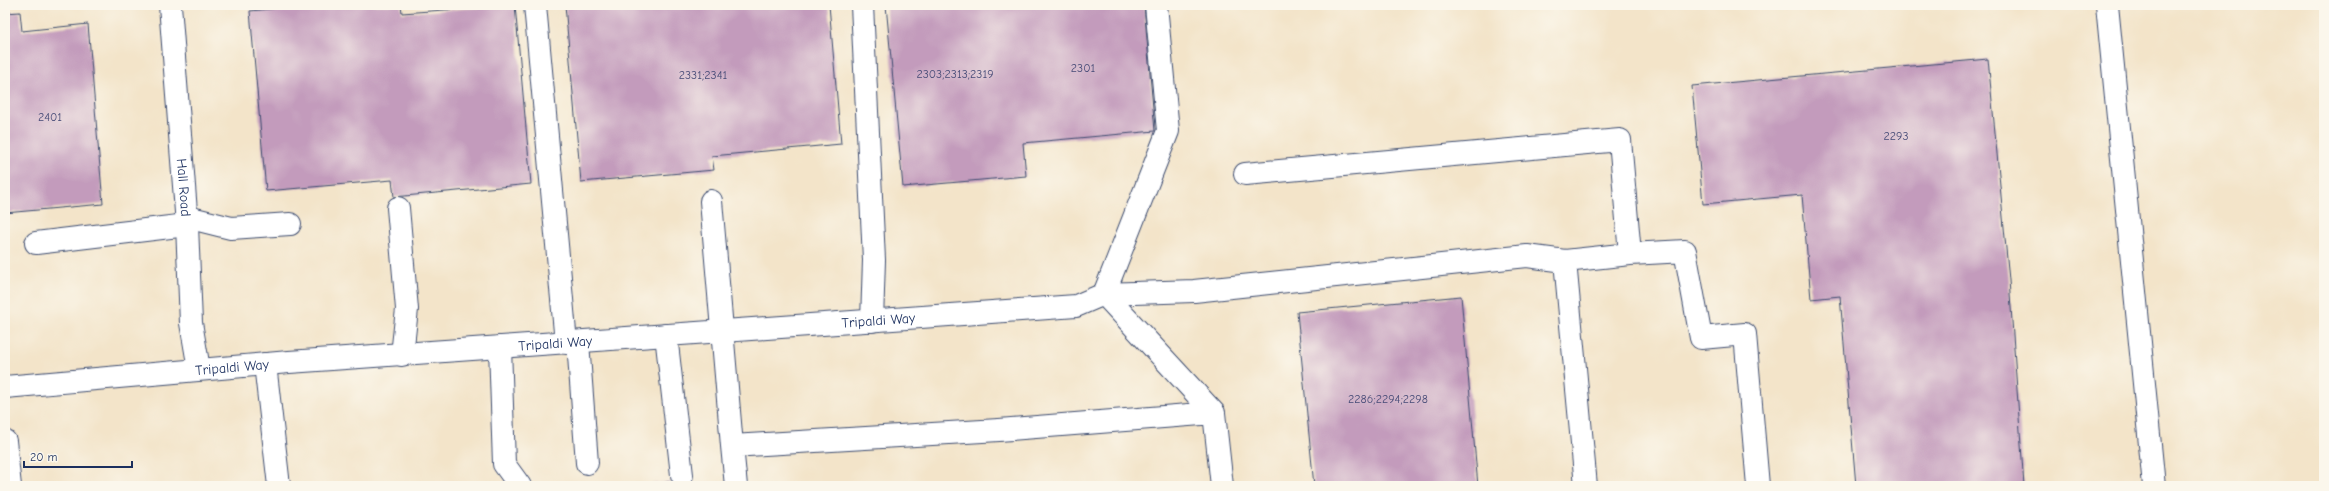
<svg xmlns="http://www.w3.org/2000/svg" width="2329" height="491" font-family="'Comic Neue',sans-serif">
<rect width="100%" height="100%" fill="#fbf7ec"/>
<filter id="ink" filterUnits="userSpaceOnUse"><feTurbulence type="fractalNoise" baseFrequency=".025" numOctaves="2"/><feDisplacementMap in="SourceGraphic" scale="8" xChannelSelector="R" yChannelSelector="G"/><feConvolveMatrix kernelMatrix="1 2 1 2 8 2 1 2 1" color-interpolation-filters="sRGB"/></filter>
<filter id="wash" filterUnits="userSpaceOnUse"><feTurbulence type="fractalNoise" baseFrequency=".012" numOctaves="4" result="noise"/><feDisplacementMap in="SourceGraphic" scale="16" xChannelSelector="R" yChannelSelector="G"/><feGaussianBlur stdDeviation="0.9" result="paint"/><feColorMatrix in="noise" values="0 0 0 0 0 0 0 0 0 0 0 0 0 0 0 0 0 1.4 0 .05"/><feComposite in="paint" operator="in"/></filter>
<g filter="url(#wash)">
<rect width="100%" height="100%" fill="#f3e4c9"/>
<g id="blocks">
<path fill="#c39bbc" d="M311 5H401L402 13 515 5 531 184 394 197 392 180 266 191 250 11Z
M565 5H829L841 144 712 156 714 170 581 182Z
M886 5H1144L1155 131 1023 143 1026 176 903 187Z
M20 12 22 31 88 24 103 204 5 213V13Z
M1988 59 2009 280 2024 486H1856L1840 296 1811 299 1802 195 1703 204 1692 86Z
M1461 296 1478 486H1314L1297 312Z
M669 482V486H640V485Z"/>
</g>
</g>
<g filter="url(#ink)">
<use href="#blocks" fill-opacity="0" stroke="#3b4a6e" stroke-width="1"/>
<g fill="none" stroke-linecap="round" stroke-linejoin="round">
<defs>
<path id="lane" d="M535 5 566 343
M862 5 874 260 872 321
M2107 5 2154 486
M1245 174 1620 140 1630 254
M711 201 732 446 999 430 1214 413 1222 486
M398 208 407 309 402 355
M187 217 231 228 290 224
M36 243 187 225
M1104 294 1194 291 1527 256 1565 261
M1104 294 1168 131 1156 5
M1104 294 1214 413
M666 335 682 475
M578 342 587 463
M500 347 504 464 520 486
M265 364 279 486
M5 441 10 486
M732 446 736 486
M1586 486 1565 261 1630 254 1685 251 1701 338 1745 334 1758 486"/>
<g id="street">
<path id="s1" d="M170 5 187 225 191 323 199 369"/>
<path id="s2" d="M5 387 289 362 1076 306 1104 294"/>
</g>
</defs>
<use href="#lane" stroke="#3b4a6e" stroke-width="24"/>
<use href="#street" stroke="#3b4a6e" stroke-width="24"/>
<use href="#lane" stroke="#fff" stroke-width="22"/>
<use href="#street" stroke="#fff" stroke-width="22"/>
</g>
</g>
<g text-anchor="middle" stroke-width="4" stroke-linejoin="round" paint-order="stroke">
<g font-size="12" fill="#454a76">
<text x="1083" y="72">2301</text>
<text x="955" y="78">2303;2313;2319</text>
<text x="703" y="79">2331;2341</text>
<text x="50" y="121">2401</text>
<text x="1896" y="140">2293</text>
<text x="1388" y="403">2286;2294;2298</text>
</g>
<g font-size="14" fill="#1b2f5e" stroke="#fbf7ec">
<text dy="5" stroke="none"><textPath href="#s1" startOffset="183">Hall Road</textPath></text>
<text dy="5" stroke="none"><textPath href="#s2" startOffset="876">Tripaldi Way</textPath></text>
<text dy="5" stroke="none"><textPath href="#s2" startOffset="552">Tripaldi Way</textPath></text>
<text dy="5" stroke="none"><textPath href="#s2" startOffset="228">Tripaldi Way</textPath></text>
</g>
</g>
<rect width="2329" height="491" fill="none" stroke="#fbf7ec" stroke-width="20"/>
<path d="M24 461v6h108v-6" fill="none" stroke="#1b2f5e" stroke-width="2"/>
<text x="30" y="461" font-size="12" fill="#1b2f5e" stroke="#fbf7ec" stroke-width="3" paint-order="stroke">20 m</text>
</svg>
